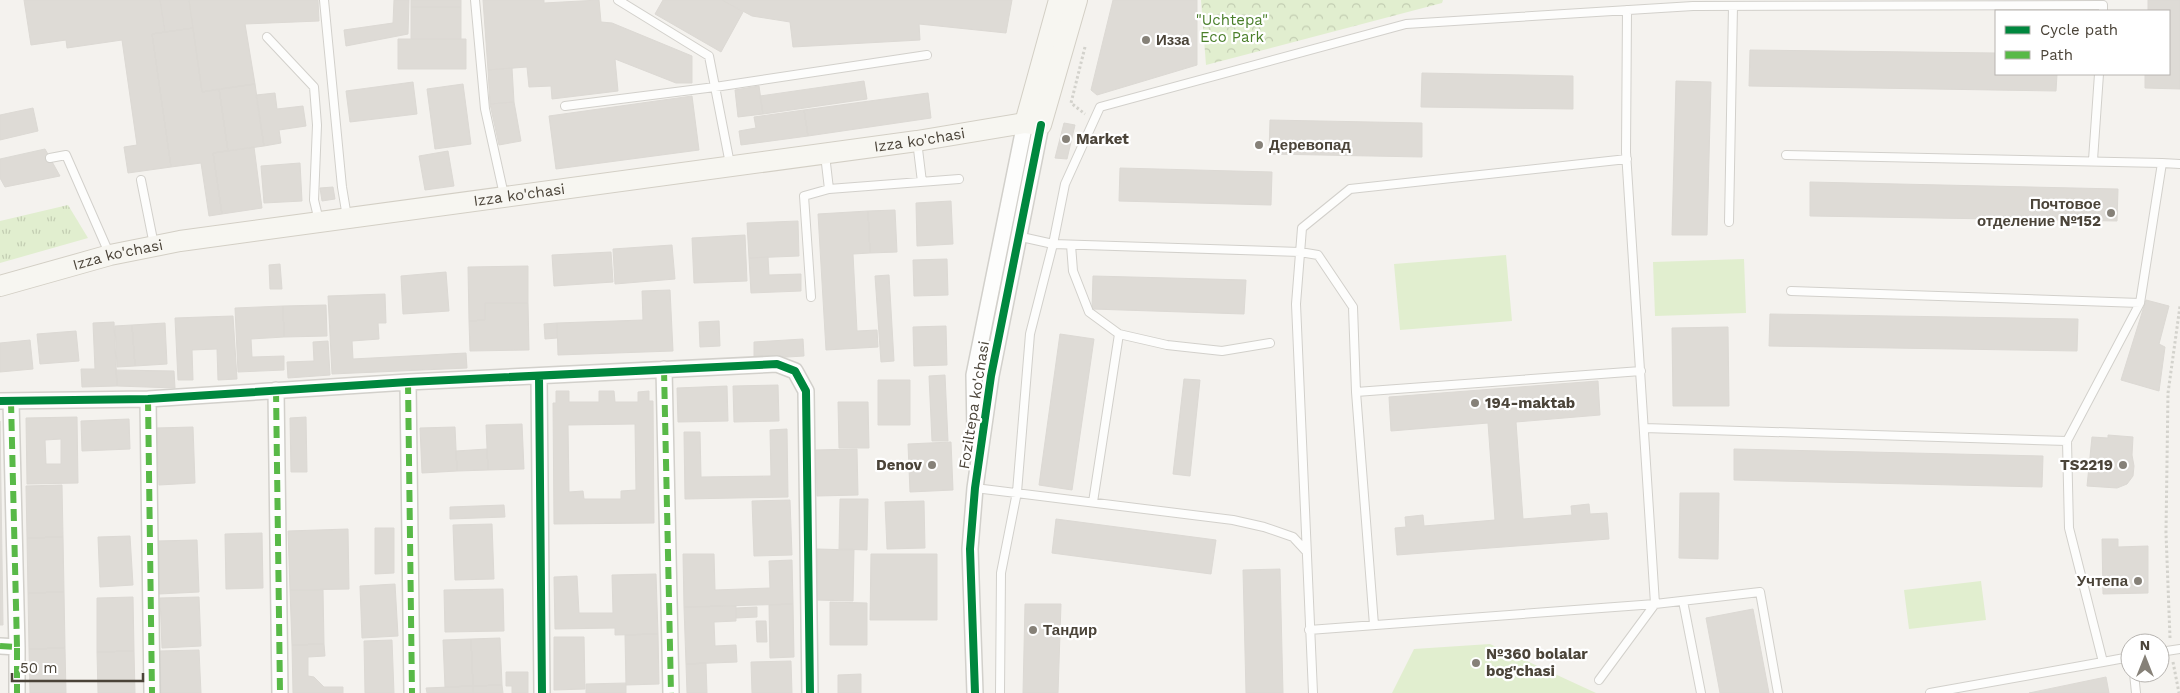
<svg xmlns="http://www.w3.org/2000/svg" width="2180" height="693" font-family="'Work Sans',sans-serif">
<defs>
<pattern id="grass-tufts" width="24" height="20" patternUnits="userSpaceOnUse" patternTransform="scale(1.25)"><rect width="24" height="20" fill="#e1eecf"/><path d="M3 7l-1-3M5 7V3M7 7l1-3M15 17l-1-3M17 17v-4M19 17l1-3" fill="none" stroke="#c3cdb2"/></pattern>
<pattern id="forest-crowns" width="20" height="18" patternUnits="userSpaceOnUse" patternTransform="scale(1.25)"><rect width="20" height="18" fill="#e1eecf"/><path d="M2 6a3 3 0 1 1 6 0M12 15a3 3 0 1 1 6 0" fill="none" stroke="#c3cdb2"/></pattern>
</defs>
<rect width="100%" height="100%" fill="#f4f2ee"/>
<path fill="url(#grass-tufts)" d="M68 205 88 238 0 263V221Z"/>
<path fill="url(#forest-crowns)" d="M1201 0H1443L1442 3 1206 65Z"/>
<path fill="#e1eecf" d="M1506 255 1512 321 1400 330 1394 264Z
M1744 259 1746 313 1655 316 1653 262Z
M1981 581 1986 620 1909 629 1904 590Z
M1490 644 1596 693H1392L1414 649Z"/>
<path fill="#dedbd6" stroke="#dcd9d4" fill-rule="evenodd" d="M24 0H160L165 32 152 34 171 167 128 173 124 147 137 145 122 40 67 48 66 40 31 45Z
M160 0H189L193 28 165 32Z
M189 0H318L319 21 245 24 255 84 202 92Z
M394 0H409L408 34 346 46 344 30 393 23Z
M411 0H461V7H411Z
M483 0H544V3L599 0 601 22 612 23 692 56V83H676L615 59 618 91 552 99 551 86 529 87 527 67 488 70Z
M663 0H722L743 12 721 52 655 14Z
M722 0H1012L1006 33 919 24 920 40 793 47 790 22 752 16Z
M1113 0H1197V65L1097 95 1091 90Z
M2148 0H2180V89L2145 88V74H2169V11H2148Z
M411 7H461V39H411Z
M193 28 202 92 219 89 228 151 213 153 222 214 209 216 201 163 171 167 152 34Z
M398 39H466V69H398Z
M1750 50 1996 53V74H2057L2056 91 1749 86Z
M512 68 514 102 490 104 488 70Z
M1422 73 1573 76V109L1421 107Z
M864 81 867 99 763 114 760 96Z
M1676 81 1711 82 1707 235H1672Z
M413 82 417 114 350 122 346 91Z
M255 84 264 146 228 151 219 89Z
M463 84 471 144 435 149 427 89Z
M759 86 763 114 738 117 735 90Z
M275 93 277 109 303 106 306 126 279 130 281 143 264 146 256 95Z
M928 93 931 118 808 136 804 110Z
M692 96 699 150 556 169 549 116Z
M514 102 521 141 499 145 490 104Z
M33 108 38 131 0 140V115Z
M804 110 808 136 741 145 739 131 756 128 754 117Z
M1270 120 1422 123V157L1269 154Z
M1064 123 1075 125 1067 159 1055 158Z
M254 147 262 208 222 214 213 153Z
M45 149 60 176 5 187 0 178V159Z
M448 151 454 186 425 190 419 156Z
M300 163 302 201 264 203 261 166Z
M1120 168 1272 172 1271 205 1119 201Z
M1810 182 2118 189 2117 221 1810 216Z
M333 187 335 199 322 201 320 188Z
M951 201 953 244 917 246 916 203Z
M895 210 897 252 870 253 868 211Z
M868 211 870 253 853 254 857 331 877 330 878 347 826 350 818 214Z
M798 221 799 256 749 258 747 223Z
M745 235 747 281 694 283 692 238Z
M672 245 675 279 615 284 613 249Z
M611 252 613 282 554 286 552 255Z
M768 257 769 275 801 274V291L751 293 749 258Z
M947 259 948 295 914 296 913 260Z
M280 264 282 289H270L269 265Z
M528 266V303H485V320L469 321 468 267Z
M446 272 449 311 403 314 401 276Z
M889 275 894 361 881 362 875 276Z
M1093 276 1246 280 1244 314 1092 309Z
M670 290 673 351 558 355 557 323 643 320 642 291Z
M385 294 386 323H378L379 339 352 341 353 359 466 353 467 368 332 374 328 296Z
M2146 300 2169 306 2159 344 2165 347 2159 391 2121 380Z
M485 303H528L529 350 470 351 469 321 485 320Z
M326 305 327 336 284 337 283 306Z
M283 306 284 337 251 339 252 357 284 356V370L238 372 235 308Z
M1770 314 2078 319 2077 351 1769 346Z
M233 316 237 379 218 380 217 349 192 350 193 380H178L175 318Z
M719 321 720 346 700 347 699 322Z
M114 322 117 386 82 387 81 369H95L93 323Z
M165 323 167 364 135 366 132 325Z
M557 323V338L545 339 544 324Z
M132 325 135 366 117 367 115 326Z
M946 326 947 365 914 366 913 327Z
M1728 327 1729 406H1673L1672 328Z
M76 331 79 361 40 364 37 334Z
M1060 334 1094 339 1072 490 1039 485Z
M803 339 804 356 754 359V342Z
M30 340 33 369 0 372V343Z
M328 341 330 375 288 378 287 362 314 361 313 342Z
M116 370 174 371 175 388 117 386Z
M945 375 948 441H932L929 376Z
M1184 379 1200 380 1190 476 1173 474Z
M878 380H910V425H878Z
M1598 381 1600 415 1516 422 1523 519 1572 515 1571 506 1589 504 1590 514 1607 513 1609 539 1397 555 1395 528 1406 527 1405 517 1423 515 1424 526 1495 520 1488 423 1391 431 1389 397Z
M778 385 779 421 734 422 733 386Z
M727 386 728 421 678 422 677 388Z
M556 391H569V402H599V391H614L615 402H638V392L649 391V401H653L654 523 554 524 553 403H556ZM635 424 636 490 621 491V499H584L583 491 569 492 568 425Z
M838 402H868L869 448H839Z
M77 417 78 483 27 484 26 418ZM61 439V464H46L45 440Z
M306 417 307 472H291L290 418Z
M129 419 130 449 82 451 81 421Z
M0 421 3 625H0Z
M522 424 524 469 488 470 486 425Z
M193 427 195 483 159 485 156 428Z
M455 427 457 471 422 473 420 428Z
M787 429 788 497 685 499 684 432H700L701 477 771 476 770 430Z
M2108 435 2133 437 2132 455 2134 466 2133 476 2127 484 2117 488 2087 486 2092 437 2108 438Z
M951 442 953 490 910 492 908 444Z
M487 449 488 470 457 471 456 451Z
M857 449 858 495 817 496 816 450Z
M1734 449 2043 456 2042 487 1734 480Z
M62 485 63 537 27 538 26 486Z
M1680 493H1719L1718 559 1679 558Z
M840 499H868L867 550 839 549Z
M790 500 792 555 754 556 752 501Z
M924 501 925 548 887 549 885 502Z
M504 505 505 517 450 519V507Z
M1056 519 1216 540 1211 574 1052 553Z
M492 524 494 579 455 580 453 525Z
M375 528H394V573L375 574Z
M348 529 349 589 290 590 288 531Z
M262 533 263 588 226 589 225 534Z
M130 536 133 585 100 587 98 537Z
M63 537 64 592 28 593 27 538Z
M2102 539H2118V547L2148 546V593L2103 594Z
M197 540 199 592 159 594 157 541Z
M817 549 854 550 853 601 816 600Z
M683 554H714L715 590 770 588 769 561 792 560 793 604 684 607Z
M871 554H937V620H870Z
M1280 569 1283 693H1246L1243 570Z
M656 574 658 634 615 635V628L555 629 554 577 577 576 579 613H613L612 575Z
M395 584 398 636 362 638 360 586Z
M503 589 504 631 445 632 444 590Z
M290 590H323L324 644 292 645Z
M64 592 65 648 29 649 28 593Z
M133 597 134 651 97 652V598Z
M199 597 201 646 162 648 160 598Z
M830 602 867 603V645H830Z
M793 604 794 657 770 658 769 605Z
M1025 604H1061L1058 693H1023Z
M736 606V621L714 622 715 646 736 645 737 662 686 664 684 607Z
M757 607V617L736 618V608Z
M1753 609 1769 693H1720L1706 618Z
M756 621H766L767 642H757Z
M658 634 659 684 626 685 625 635Z
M554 637H584L585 689 554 690Z
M500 638 502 685 473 686 471 639Z
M471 639 473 686 445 687 443 640Z
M392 640 394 693H365L364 641Z
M324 644 325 656 308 657V676L314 677 324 687H343V693H293L292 645Z
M65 648 66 693H30L29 649Z
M199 650 201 693H161L160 651Z
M134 651 135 693H98L97 652Z
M791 661 792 693H752L751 662Z
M706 663 707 693H687L686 664Z
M506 672H528V693H512V686H506Z
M861 674V693H838V675Z
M2106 677 2109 693H2029Z
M626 683V693H586V684Z
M502 685 503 693H473V686Z
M473 686V693H427L426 688Z"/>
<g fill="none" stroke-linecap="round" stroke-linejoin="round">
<defs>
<path id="service" d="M324 0 342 187 347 217
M475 0 485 109 504 195
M618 0 709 56 730 164
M267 37 314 87 317 125 314 200 319 221
M565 106 715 87 927 55
M917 141 922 182
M825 155 829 189 959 179
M1786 155 2162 163
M50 158 66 155 109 253
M2093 160 2099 74
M141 180 154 245
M1729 222 1733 6
M1017 236 1053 244 1065 184 1100 107 1406 24 1693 6 2103 5V11
M1071 245 1073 271 1089 312 1119 334 1093 502
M1791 291 2140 303 2162 163 2180 164
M811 297 804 196 829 189
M1119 334 1167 345 1222 351 1270 343
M1644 428 2067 441 2140 303
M2067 441 2069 528 2103 662 2130 657
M975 488 1233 520 1264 527 1293 537 1306 551
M1683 601 1701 693
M1374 625 1356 392 1641 371
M1309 630 1655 604 1760 592 1778 693
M2160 652 2180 649
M2134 673 2136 693
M1599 680 1655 604 1626 152 1627 10
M1000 693 1001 573 1017 492 1030 334 1053 244 1300 252 1318 255 1353 307 1356 392
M1313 693 1296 304 1302 228 1350 189 1627 159
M1930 693 2103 662"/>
<path id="minor" d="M664 369 671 693
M539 376 542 693
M408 382 412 693
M276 390 280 693
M148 399 152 693
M0 401 148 399 408 382 777 364 795 371 806 391 810 693
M11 401 17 647
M975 434 974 375 1025 123
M0 646 17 647V693
M975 693 970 549 975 488 991 376 1041 125"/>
<g id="secondary">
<path d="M1025 123 1059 0"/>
<path id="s1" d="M0 286 110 255 180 241 917 141 1025 123 1041 125 1077 0"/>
</g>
</defs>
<use href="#service" stroke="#d2d0cb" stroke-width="10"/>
<use href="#minor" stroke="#d2d0cb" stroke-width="18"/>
<use href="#secondary" stroke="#d3cfc5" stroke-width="22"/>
<path stroke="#d3d2cc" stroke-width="3" stroke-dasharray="2.5 2.5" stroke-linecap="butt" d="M1085 47 1071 103 1085 114
M2170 638 2166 533 2168 393 2180 306
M2173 662 2179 693"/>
<use href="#service" stroke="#fdfdfc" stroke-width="8"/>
<use href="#minor" stroke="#fdfdfc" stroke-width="15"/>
<use href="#secondary" stroke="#f7f6f1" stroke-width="20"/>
<path stroke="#58b947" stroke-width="6" stroke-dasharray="12 6" stroke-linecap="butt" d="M664 369 671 693
M408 382 412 693
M276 390 280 693
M148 399 152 693
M11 401 17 647
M0 646 17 647V693"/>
<defs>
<path id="cycleway" d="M539 376 542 693
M0 401 148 399 408 382 777 364 795 371 806 391 810 693
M975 693 970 549 975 488 991 376 1041 125"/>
</defs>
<use href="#cycleway" stroke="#fff" stroke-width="11"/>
<use href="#cycleway" stroke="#00873e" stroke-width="8"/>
</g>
<g fill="#868178" stroke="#fff" stroke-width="2">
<circle cx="1146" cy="40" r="5"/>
<circle cx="1066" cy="139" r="5"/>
<circle cx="1259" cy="145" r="5"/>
<circle cx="2111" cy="213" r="5"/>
<circle cx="1475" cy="403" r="5"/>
<circle cx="932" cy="465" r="5"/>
<circle cx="2123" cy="465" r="5"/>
<circle cx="2138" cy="581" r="5"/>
<circle cx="1033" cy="630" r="5"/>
<circle cx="1476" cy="663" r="5"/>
</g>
<g text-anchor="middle" stroke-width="4.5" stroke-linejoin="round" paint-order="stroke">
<g font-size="15" fill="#4a7f2a" stroke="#fff">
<text x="1232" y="25">"Uchtepa"<tspan x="1232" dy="17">Eco Park</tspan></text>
</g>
<g font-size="15" font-weight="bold" fill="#4b4439" stroke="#fff" text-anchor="start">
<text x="1156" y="45">Изза</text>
<text x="1076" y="144">Market</text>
<text x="1269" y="150">Деревопад</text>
<text x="2101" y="209" text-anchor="end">Почтовое<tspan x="2101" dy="17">отделение №152</tspan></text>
<text x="1485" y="408">194-maktab</text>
<text x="922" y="470" text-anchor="end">Denov</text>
<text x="2113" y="470" text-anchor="end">TS2219</text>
<text x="2128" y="586" text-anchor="end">Учтепа</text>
<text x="1043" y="635">Тандир</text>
<text x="1486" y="659">№360 bolalar<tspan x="1486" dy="17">bog'chasi</tspan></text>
</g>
<g font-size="15" fill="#4b4439" stroke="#fff">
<text dy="5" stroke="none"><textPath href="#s1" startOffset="932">Izza ko'chasi</textPath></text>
<text dy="5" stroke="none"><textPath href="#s1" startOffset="528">Izza ko'chasi</textPath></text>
<text dy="5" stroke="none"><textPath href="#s1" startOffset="122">Izza ko'chasi</textPath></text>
<text transform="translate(974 405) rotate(-81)" y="5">Foziltepa ko'chasi</text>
</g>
</g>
<rect x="1995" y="10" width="175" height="65" fill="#ffffff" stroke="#b7b4b0"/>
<rect x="2005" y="26" width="25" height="8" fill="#00873e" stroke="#b7b4b0"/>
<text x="2040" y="35" font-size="15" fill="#4b4439">Cycle path</text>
<rect x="2005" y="51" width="25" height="8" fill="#58b947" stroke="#b7b4b0"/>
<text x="2040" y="60" font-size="15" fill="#4b4439">Path</text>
<g transform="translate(2145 658)"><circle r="24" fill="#ffffff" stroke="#b7b4b0"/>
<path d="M0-4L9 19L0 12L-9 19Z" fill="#868178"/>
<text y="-8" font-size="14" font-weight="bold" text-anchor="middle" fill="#4b4439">N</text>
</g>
<path d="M12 673v8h131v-8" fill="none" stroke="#4b4439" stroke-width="2.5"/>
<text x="20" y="673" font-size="15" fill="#4b4439" stroke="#ffffff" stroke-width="4" paint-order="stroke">50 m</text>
</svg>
